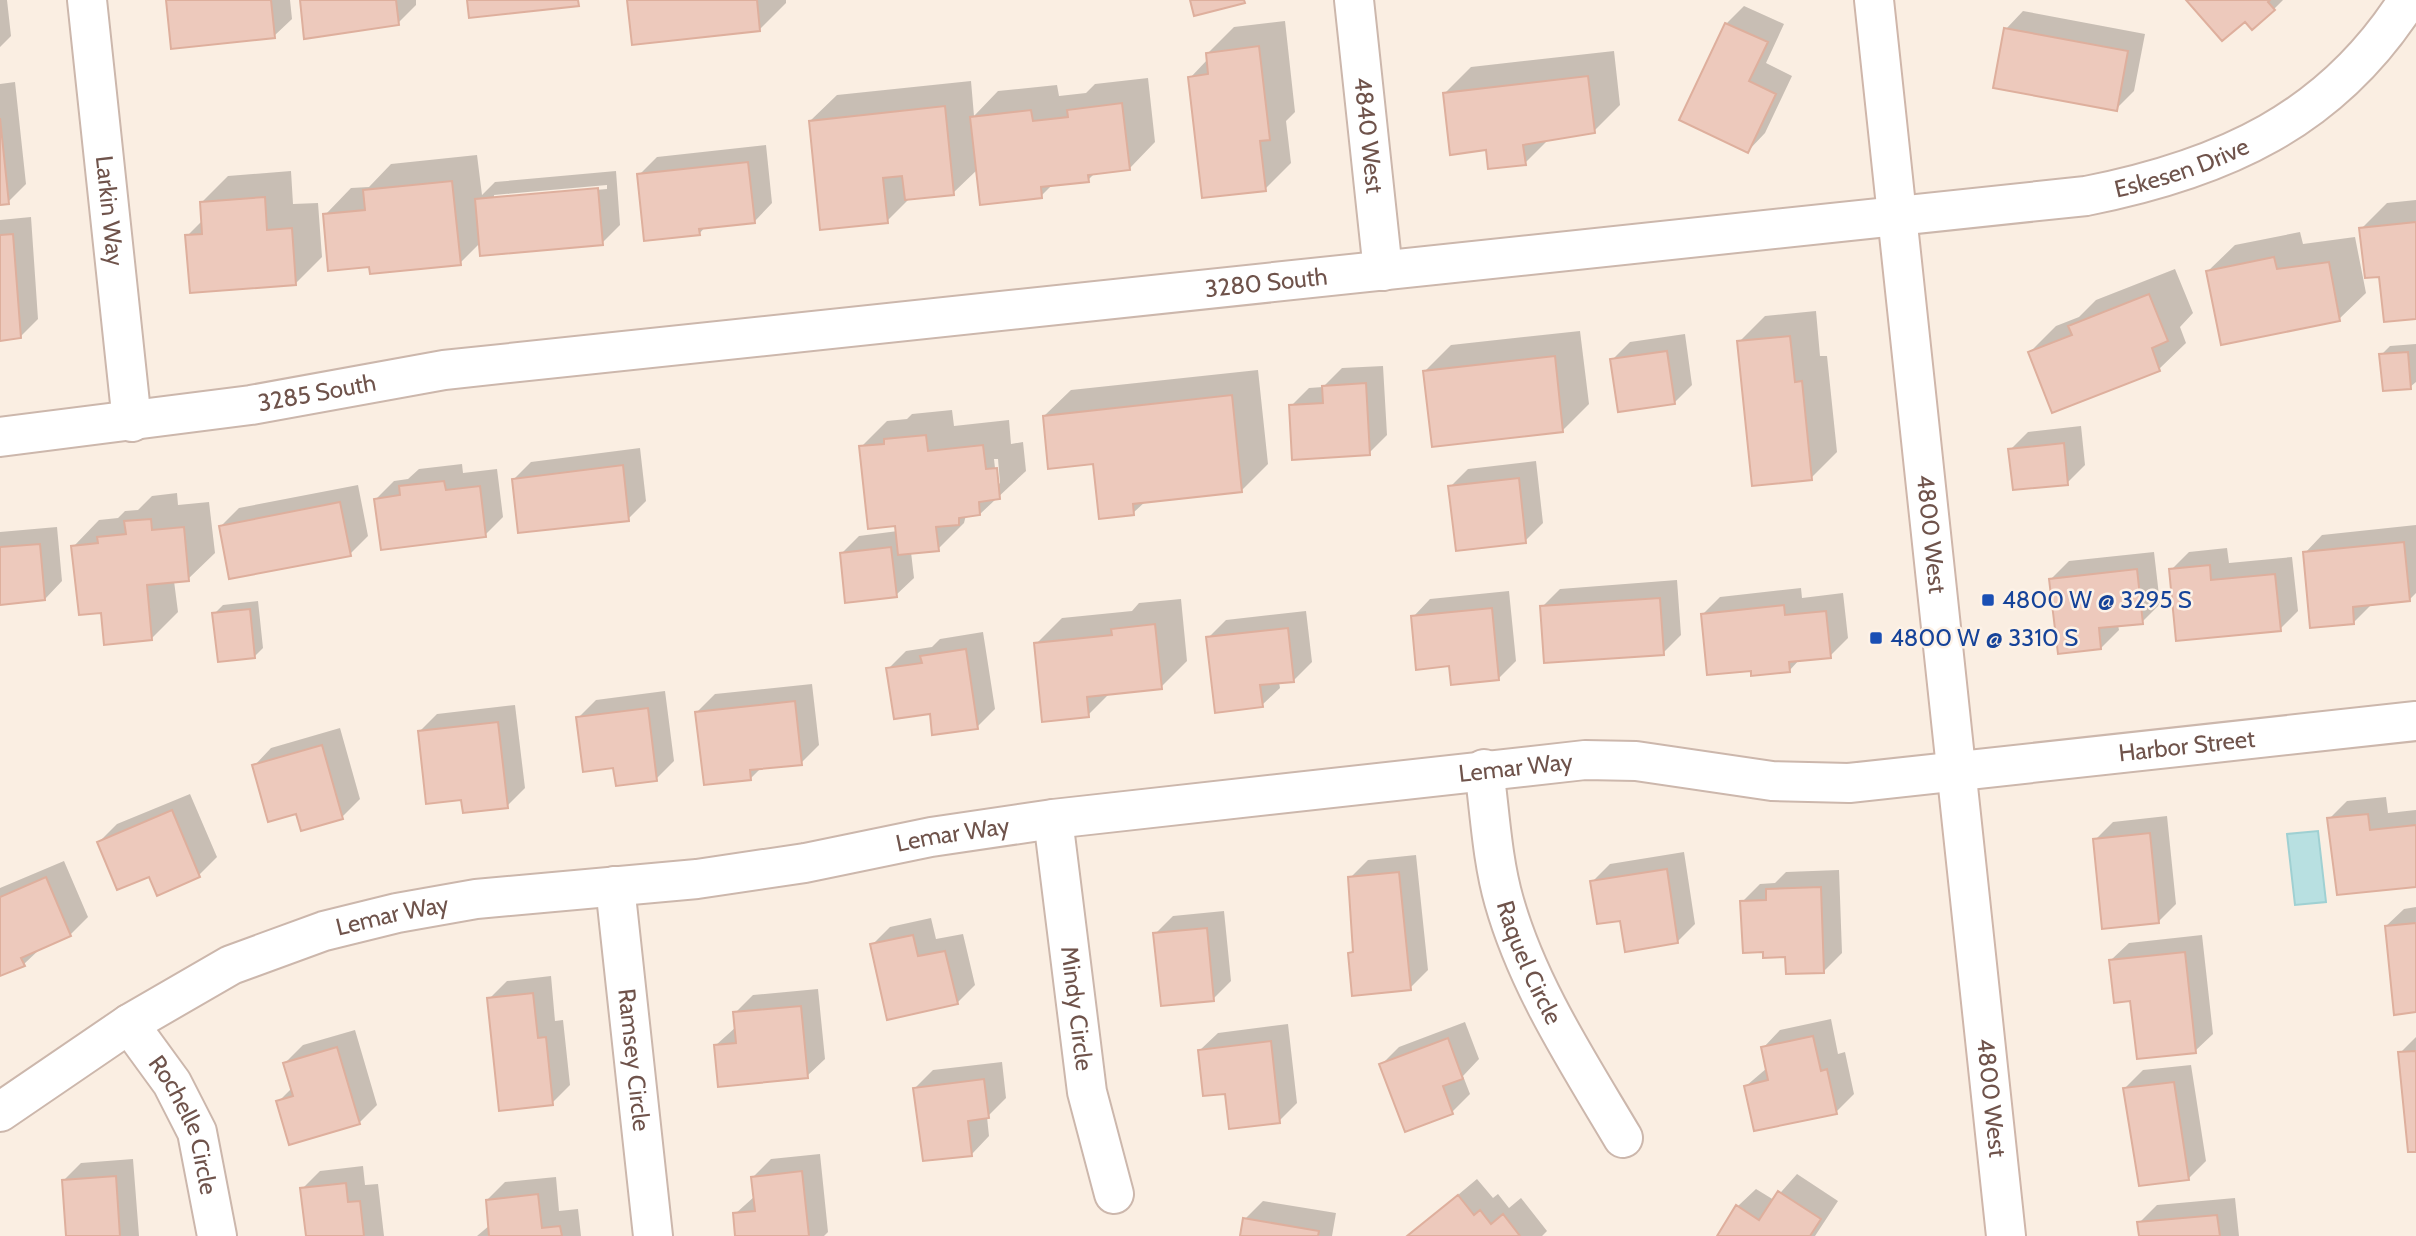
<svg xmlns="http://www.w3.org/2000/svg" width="2416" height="1236" font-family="Cabin,sans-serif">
<rect width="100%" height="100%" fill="#faeee2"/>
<path fill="#b8e0e1" stroke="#9fd0d2" stroke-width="2" d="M2318 831 2326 902 2295 905 2287 834Z"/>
<path fill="#0003" fill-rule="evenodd" d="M0 0H7L11 36 0 47Z
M168 0H290L292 19 274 36Z
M302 0H416V5L398 23 306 37Z
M629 0H786V3L760 29Z
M2188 0H2283L2274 9 2245 20Z
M1744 6 1784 24 1766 63 1792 76 1765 133 1748 151 1726 24Z
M2023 11 2145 34 2134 91 2116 109 2006 29Z
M1285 21 1295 112 1286 121 1291 163 1265 189 1190 78 1208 59V53L1234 27Z
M1614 51 1620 105 1594 131 1549 139 1525 163 1488 149 1445 93 1471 67Z
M1148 78 1155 142 1129 169 1096 172 1088 180 1053 184 1041 196 978 169 953 193 910 198 887 221 810 121 837 95 971 81 974 116 998 91 1057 85 1059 96 1086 93 1095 84Z
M15 82 26 184 8 202 0 203V84Z
M766 145 772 203 755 221 706 226 699 234 639 175 657 157Z
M477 155 482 195 495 182 616 171 620 225 602 243 481 242 460 263 371 265 325 215 351 188 369 187 391 164ZM607 185V189L494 199V195Z
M291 171 293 204 318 203 322 257 296 283 187 236 203 220 202 202 228 176Z
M2416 200V317L2381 275 2361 229 2387 203Z
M31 217 38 319 20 337 0 339V220Z
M2300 232 2303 244 2355 237 2366 293 2339 319 2208 271 2235 245Z
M2175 269 2193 313 2180 327 2186 343 2159 369 2053 411 2030 352 2056 326 2079 317 2096 300Z
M1816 311 1820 356H1827L1837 452 1811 478 1739 342 1765 316Z
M1580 331 1589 404 1562 431 1425 371 1451 345Z
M1685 334 1692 385 1674 403 1612 360 1630 342Z
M2416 344V382L2410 387 2381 355 2390 346Z
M1383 366 1387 435 1369 453 1291 406 1309 388 1323 387 1342 368Z
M1258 370 1268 464 1241 491 1146 501 1133 513 1095 462 1044 416 1071 390Z
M952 410 954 426 1009 420 1011 444 1023 442 1026 471 980 514 966 515 964 523 938 549 911 552 914 578 896 595 841 554 859 536 898 531 861 447 887 421 907 419 912 414ZM994 459H998L1000 483 997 486Z
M2081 426 2085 465 2067 483 2010 450 2028 432Z
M640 448 646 501 628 519 513 480 531 462Z
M1536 461 1543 523 1525 541 1450 487 1468 469Z
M462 464 463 473 497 469 503 517 485 535 376 499 394 481 408 479 419 469Z
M358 485 368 536 350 554 221 526 239 508Z
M177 493 178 505 209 502 215 553 188 579 174 581 178 612 152 638 102 611 73 547 99 520 118 518 125 511 138 510 152 496Z
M2416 525V593L2409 600 2372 604 2354 622 2305 553 2322 535Z
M57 527 62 581 45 599 0 603V532Z
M2227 548 2229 563 2292 557 2298 611 2280 629 2171 570 2189 552Z
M2154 552 2160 604 2142 622 2118 625 2119 630 2101 648 2051 579 2069 561Z
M1677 580 1681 635 1663 653 1542 607 1560 589Z
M1801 588 1802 598 1843 593 1848 638 1830 656 1800 659 1789 671 1752 669 1702 615 1720 597Z
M1509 591 1516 661 1498 679 1450 664 1413 617 1430 599Z
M1181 599 1187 661 1161 687 1111 692 1088 715 1036 644 1062 618 1132 611 1139 603Z
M258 601 263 648 255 656 214 614 223 605Z
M1306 611 1312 662 1294 680 1279 682 1280 688 1262 705 1208 638 1226 620Z
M983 632 995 709 977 727 931 712 888 669 906 651 932 647 940 639Z
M812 684 819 745 801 763 762 767 751 778 697 712 715 694Z
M665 691 674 761 656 779 615 766 578 718 596 700Z
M515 705 525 788 507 806 463 798 419 732 437 714Z
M340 728 360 799 342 817 297 812 254 766 271 748Z
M190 794 217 857 199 875 158 893 150 874 99 842 117 824Z
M2386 797 2388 813 2416 810V885L2329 819 2347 801Z
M2167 816 2176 904 2158 922 2095 840 2113 822Z
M1684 852 1695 924 1677 942 1621 919 1592 882 1610 864Z
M1416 855 1428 970 1410 988 1350 953 1355 949 1350 878 1368 860Z
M64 861 88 917 70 935 41 948 24 964 0 974V888Z
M1839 870 1842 953 1824 971 1787 955 1764 951 1742 902 1760 884 1775 883 1786 872Z
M2416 907V1010L2386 926 2404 909Z
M1224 911 1231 981 1213 999 1155 934 1173 916Z
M931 918 936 939 963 934 975 985 957 1003 872 945 890 927Z
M2202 935 2213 1034 2195 1051 2111 960 2129 943Z
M551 976 555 1021 563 1020 570 1085 552 1103 489 999 507 981Z
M818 989 825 1059 807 1076 716 1045 736 1027 735 1013 753 995Z
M1831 1019 1838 1054 1845 1052 1854 1094 1836 1112 1746 1086 1767 1068 1763 1048 1780 1030Z
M1465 1022 1479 1059 1463 1076 1470 1094 1452 1112 1406 1130 1381 1065 1399 1047Z
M1288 1024 1297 1103 1279 1121 1227 1092 1200 1050 1218 1033Z
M355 1030 377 1105 359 1123 278 1102 292 1088 285 1063 303 1045Z
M2416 1037V1150L2400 1053Z
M1002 1062 1006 1098 987 1117 989 1136 972 1154 915 1088 933 1070Z
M2191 1065 2206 1161 2188 1179 2125 1088 2143 1070Z
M820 1154 828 1232 824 1236H737L735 1214 755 1196 753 1177 771 1159Z
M133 1159 139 1236H68L63 1181 81 1163Z
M363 1166 365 1185 378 1184 384 1236H307L302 1189 320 1171Z
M1797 1174 1838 1201 1815 1236H1719L1738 1206 1756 1189 1774 1200Z
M556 1177 559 1211 578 1209 581 1236H477L490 1225 487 1200 505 1182Z
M1477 1179 1493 1198 1498 1194 1509 1208 1521 1198 1547 1231 1542 1236H1409Z
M2235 1198 2239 1236H2140L2139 1223 2157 1205Z
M1263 1201 1336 1213 1332 1236H1242L1245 1219Z"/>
<path fill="#edc9bc" stroke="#deaf9d" stroke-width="2" d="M166 0H271L275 38 171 49Z
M300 0H396L399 25 304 39Z
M467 0H578L579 6 469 18Z
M627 0H757L760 31 632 45Z
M1190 0H1244L1245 3 1194 16Z
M2186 0H2270L2268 2 2275 10 2252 30 2245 22 2222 41Z
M1725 23 1768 42 1749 81 1776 94 1748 153 1679 120Z
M2004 28 2128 51 2117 111 1993 88Z
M1259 46 1270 140 1260 141 1266 191 1202 198 1188 77 1208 74 1206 53Z
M1588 76 1595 133 1523 145 1526 165 1488 169 1486 150 1450 155 1443 93Z
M1122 103 1130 170 1088 175 1089 182 1041 187 1042 198 980 205 970 117 1031 110 1033 121 1068 117 1067 110Z
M945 106 954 195 905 200 902 176 883 178 888 223 820 230 809 121Z
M0 118 9 204 0 205Z
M748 162 755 223 699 229 700 235 644 241 637 174Z
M452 181 461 265 370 274 369 267 328 271 323 214 365 210 363 190Z
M598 188 603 245 480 256 475 199Z
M265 197 267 230 292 228 296 285 190 293 185 235 202 234 200 202Z
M2416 222V319L2384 322 2379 277 2365 278 2359 228Z
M13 234 21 338 0 341V235Z
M2274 257 2277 269 2329 262 2340 321 2221 345 2206 271Z
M2149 294 2168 341 2152 348 2160 371 2052 413 2028 352 2072 335 2068 326Z
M1790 336 1795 382 1802 381 1812 480 1752 486 1737 341Z
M1667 351 1675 404 1618 412 1610 359Z
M2408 352 2411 389 2383 391 2379 354Z
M1555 356 1563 432 1432 447 1423 371Z
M1366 383 1370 455 1292 460 1289 405 1323 403 1322 386Z
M1232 395 1242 492 1133 504 1134 515 1099 519 1093 464 1048 469 1043 416Z
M926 435 928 451 983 445 986 469 997 468 1000 499 979 502 980 515 959 518V525L936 527 939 551 898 555 895 526 868 529 859 446 884 444V439Z
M2064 443 2068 485 2013 490 2008 449Z
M623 465 629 521 518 533 512 479Z
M1519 478 1526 543 1456 551 1448 486Z
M444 481 446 490 480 486 486 537 381 550 374 499 400 495 399 486Z
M340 502 351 556 229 579 219 526Z
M151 519 152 530 184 527 189 581 147 585 152 640 104 645 101 613 79 615 71 546 98 543 97 537 126 534 124 521Z
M2404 542 2410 601 2353 607 2354 624 2310 628 2303 552Z
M40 544 45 600 0 605V547Z
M891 547 897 597 845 603 840 553Z
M2210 565 2211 580 2275 574 2281 631 2176 641 2169 569Z
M2137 569 2143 624 2099 628 2101 649 2058 654 2049 579Z
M1660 598 1664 655 1544 663 1540 606Z
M1784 605 1785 615 1826 611 1831 658 1789 662 1790 672 1751 676V671L1707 675 1701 614Z
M1492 608 1499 680 1451 685 1449 666 1416 670 1411 616Z
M250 609 255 658 218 662 212 613Z
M1155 624 1162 689 1087 697 1089 717 1042 722 1034 643 1112 635 1111 629Z
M1288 628 1294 682 1260 685 1263 707 1215 713 1206 637Z
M966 649 978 729 932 735 930 714 894 719 886 668 922 663 920 656Z
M795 701 802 765 750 770 751 780 704 785 695 712Z
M648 708 657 781 616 786 613 768 583 772 576 717Z
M498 722 508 808 463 813 461 800 426 804 418 731Z
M322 745 343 819 301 831 296 814 268 822 252 765Z
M172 810 200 877 157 896 149 877 117 890 97 842Z
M2368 814 2370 830 2416 825V887L2337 895 2327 818Z
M2150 833 2159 923 2102 929 2093 839Z
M1667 869 1678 943 1625 952 1620 921 1597 924 1590 881Z
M1399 872 1411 990 1352 996 1348 953 1353 952 1348 877Z
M46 877 71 936 21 958 25 966 0 976V897Z
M1821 887 1824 973 1786 974 1785 957 1763 958V952L1743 953 1740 901 1766 900V889Z
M2416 923V1012L2394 1015 2385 926Z
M1207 928 1214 1001 1161 1006 1153 933Z
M913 935 918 956 945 951 958 1004 887 1020 870 944Z
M2185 952 2196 1053 2137 1059 2130 1001 2114 1003 2109 960Z
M533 993 538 1038 546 1037 553 1105 499 1111 487 998Z
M801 1006 808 1078 718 1087 714 1045 736 1043 733 1012Z
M1813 1036 1821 1071 1827 1069 1837 1114 1754 1131 1744 1086 1768 1080 1761 1047Z
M1448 1038 1463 1079 1443 1086 1453 1114 1405 1132 1379 1064Z
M1271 1041 1280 1123 1229 1129 1225 1094 1203 1096 1198 1050Z
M337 1047 360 1124 289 1145 276 1101 293 1096 283 1063Z
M2416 1051V1152H2408L2398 1052Z
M984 1079 989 1118 968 1121 972 1156 923 1161 913 1088Z
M2174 1082 2189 1180 2139 1186 2123 1088Z
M802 1171 809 1236H735L733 1213 755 1211 751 1177Z
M116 1176 120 1236H66L62 1180Z
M346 1183 348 1202 360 1201 364 1236H306L300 1188Z
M1778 1191 1821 1219 1810 1236H1717L1736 1205 1759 1220Z
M538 1194 542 1228 560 1226 562 1236H489L486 1200Z
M1458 1195 1474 1215 1480 1210 1491 1224 1503 1214 1520 1236H1407Z
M2217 1215 2220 1236H2139L2137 1222Z
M1243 1218 1319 1231 1318 1236H1240Z"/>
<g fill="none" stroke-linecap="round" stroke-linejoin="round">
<defs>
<g id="minor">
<path id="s1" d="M87 0 132 422"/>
<path id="s2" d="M1354 0 1383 271"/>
<path id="s3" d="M0 437 251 405 444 370 2086 196C2222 169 2331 121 2408 0"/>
<path id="s4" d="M1484 769C1490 813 1492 859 1504 901 1528 986 1578 1062 1623 1138"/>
<path id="s5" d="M1053 819 1087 1092 1114 1194"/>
<path id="s6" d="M615 886 653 1236"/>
<path id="s7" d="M129 1024 172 1083 197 1132 217 1236"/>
<path id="s8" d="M0 1112 129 1024 231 965 324 931 397 913 476 899 697 879 805 863 931 837 1053 819 1585 760 1636 761 1772 781 1849 783 2416 721"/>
</g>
<g id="secondary">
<path id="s9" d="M1874 0 2006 1236"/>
</g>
</defs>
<use href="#minor" stroke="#ccb7ac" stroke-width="42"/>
<use href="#secondary" stroke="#cfb6aa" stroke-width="42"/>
<use href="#minor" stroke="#fff" stroke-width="38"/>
<use href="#secondary" stroke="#fff" stroke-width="38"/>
</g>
<g fill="#1a4fb4" stroke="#fdf2e7" stroke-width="2.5">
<rect x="1981" y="593" width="14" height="14" rx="3.5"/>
<rect x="1869" y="631" width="14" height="14" rx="3.5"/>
</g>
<g text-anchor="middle" stroke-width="5" stroke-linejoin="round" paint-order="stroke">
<g font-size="24" fill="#6f534b" stroke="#fdf2e7">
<text dy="8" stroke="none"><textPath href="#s2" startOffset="136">4840 West</textPath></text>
<text dy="8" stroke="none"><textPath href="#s3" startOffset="2200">Eskesen Drive</textPath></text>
<text dy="8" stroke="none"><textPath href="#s1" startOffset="212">Larkin Way</textPath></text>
<text dy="8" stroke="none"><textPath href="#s3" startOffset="1276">3280 South</textPath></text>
<text dy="8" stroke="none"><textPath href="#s3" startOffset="320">3285 South</textPath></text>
<text dy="8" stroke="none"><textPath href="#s9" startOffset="537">4800 West</textPath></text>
<text dy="8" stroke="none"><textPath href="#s8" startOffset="2252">Harbor Street</textPath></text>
<text dy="8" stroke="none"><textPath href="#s8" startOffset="1577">Lemar Way</textPath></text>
<text dy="8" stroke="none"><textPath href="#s8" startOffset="1010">Lemar Way</textPath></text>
<text dy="8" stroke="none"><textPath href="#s8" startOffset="443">Lemar Way</textPath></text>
<text dy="8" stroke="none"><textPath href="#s4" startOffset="200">Raquel Circle</textPath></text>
<text dy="8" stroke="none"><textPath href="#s5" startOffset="191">Mindy Circle</textPath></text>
<text dy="8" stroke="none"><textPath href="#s6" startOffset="175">Ramsey Circle</textPath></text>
<text dy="8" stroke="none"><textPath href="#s9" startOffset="1104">4800 West</textPath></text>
<text dy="8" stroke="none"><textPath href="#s7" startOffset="117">Rochelle Circle</textPath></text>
</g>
<g font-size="24" fill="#164399" stroke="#fdf2e7" text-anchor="start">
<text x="2002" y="608">4800 W @ 3295 S</text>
<text x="1890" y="646">4800 W @ 3310 S</text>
</g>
</g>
</svg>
